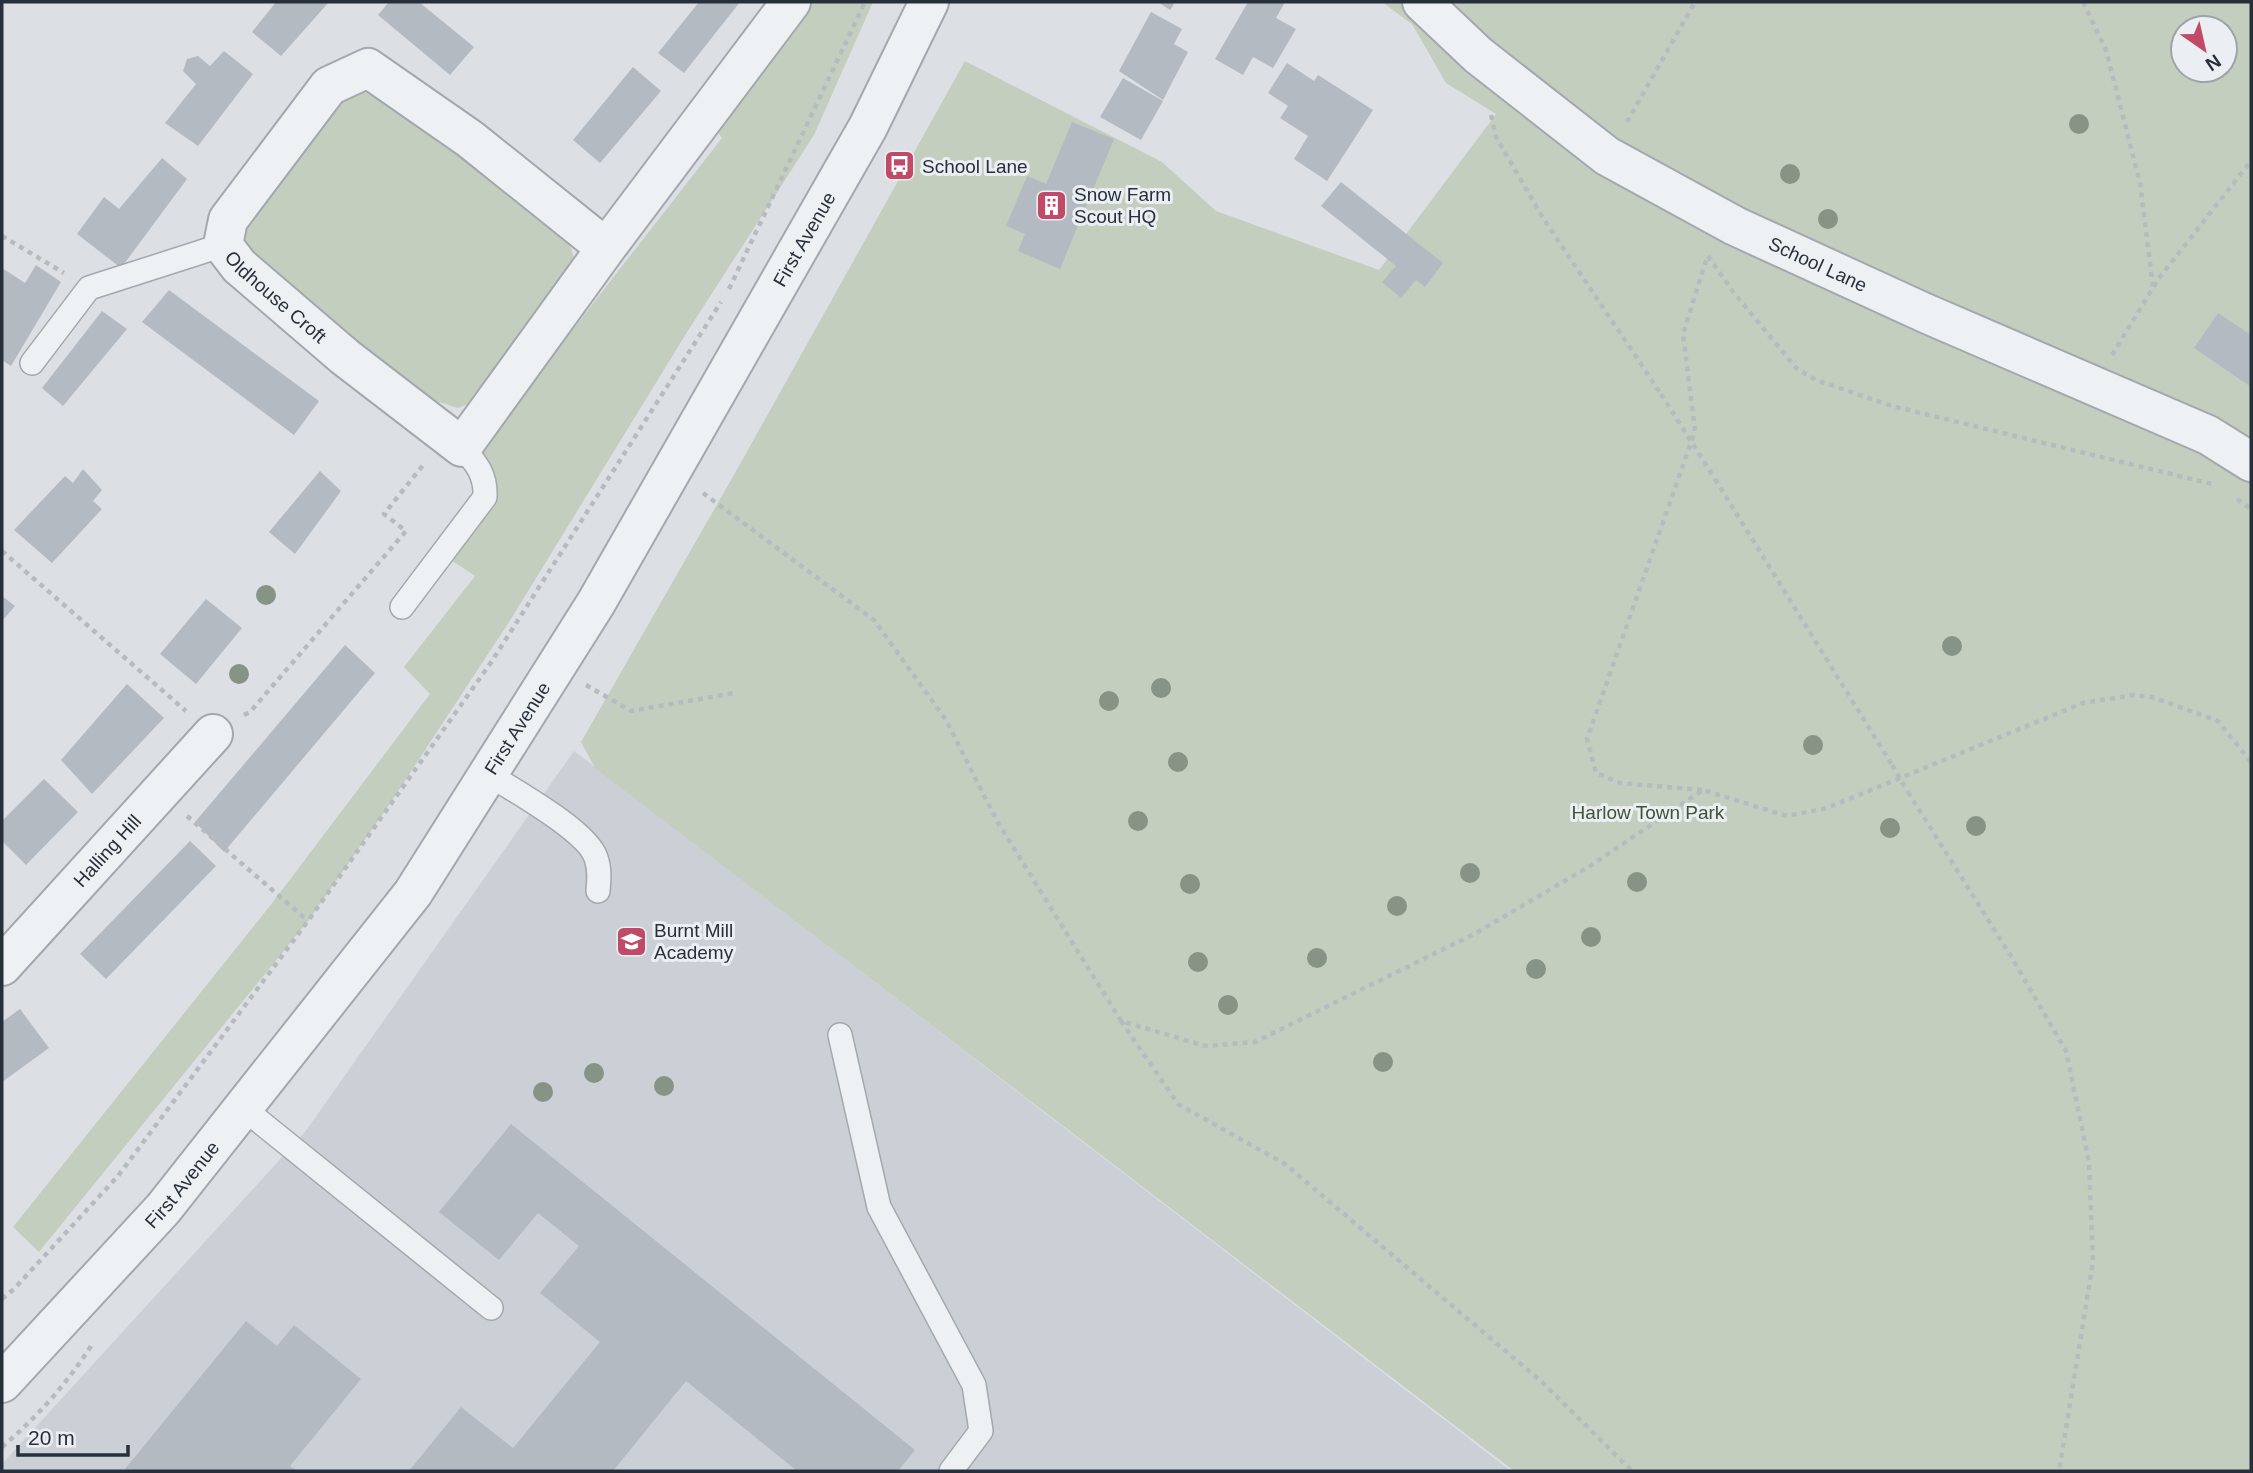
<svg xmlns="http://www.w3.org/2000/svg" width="2253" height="1473" font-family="Helvetica,sans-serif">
<rect width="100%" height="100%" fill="#dce0e5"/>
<path fill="#cad0d6" d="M574 751 1511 1471H2V1464L305 1132Z"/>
<path fill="#c4cebe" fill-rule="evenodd" d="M802 2H873L814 135 689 329 511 619 387 808 308 921 39 1252 13 1227 273 902 430 694 404 667 475 576 439 552 477 499 474 456 722 138 714 127Z
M1382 2H2251V1471H1514L595 768 581 742 735 473 965 61 1162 162 1216 211 1379 270 1496 114 1446 83 1412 24ZM2183 28H2225V70H2183Z
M351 91 385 95 568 238 580 278 491 395 458 408 430 399 263 272 242 241 244 210 329 100Z"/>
<path fill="#b4bac1" d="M276 2H329L281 56 252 32Z
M389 2H419L474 47 450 75 378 15Z
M699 2H740L684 73 658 53Z
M1158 2H1175L1170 10Z
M1248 2H1285L1276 18 1296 29 1273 68 1253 57 1243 75 1215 59Z
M1151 12 1182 29 1174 44 1188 52 1163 100 1119 71Z
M224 51 253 74 198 146 165 123 196 84 183 71 187 59 198 56 210 66Z
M1287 63 1314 81 1318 75 1373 110 1327 181 1294 159 1308 136 1280 118 1288 106 1268 93Z
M633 67 661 91 600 163 573 140Z
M1123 78 1163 101 1141 140 1100 117Z
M1072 122 1114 139 1060 269 1018 251 1025 234 1006 226 1027 176 1046 184Z
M162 158 187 179 121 268 77 234 104 197 119 209Z
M1341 182 1443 263 1425 287 1416 280 1401 298 1382 282 1396 266 1321 206Z
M36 265 61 282 11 366 2 360V268L25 283Z
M169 290 319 401 294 435 142 322Z
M102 311 127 329 63 406 42 388Z
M2218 313 2251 335V387L2194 348Z
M83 469 102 490 93 501 102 509 52 563 14 530 65 476 73 483Z
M320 471 341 491 295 554 269 532Z
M2 596 15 606 2 621Z
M206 599 242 628 196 684 160 654Z
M345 645 375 673 224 852 195 822Z
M127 684 164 718 92 794 61 760Z
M44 779 78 812 26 865 2 841V821Z
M190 841 216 866 106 979 80 954Z
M20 1009 49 1048 2 1082V1022Z
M511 1124 915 1450 898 1471H797L686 1381 613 1471H409L461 1407 513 1448 600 1342 540 1293 579 1246 538 1213 499 1260 439 1212Z
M246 1321 277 1346 294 1325 361 1379 290 1466 297 1471H128L125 1469Z"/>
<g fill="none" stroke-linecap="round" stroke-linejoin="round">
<defs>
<path id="service" d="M32 363 89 288 223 245
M402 607 485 497C486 475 477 464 462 447
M488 774C513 790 588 831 596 858 600 869 599 880 598 891
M840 1035 879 1207 974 1385 981 1431 951 1471
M243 1108 491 1308"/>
<g id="minor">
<path id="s1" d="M1422 2 1478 55 1607 156 1735 226 1925 313 2208 435 2251 462"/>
<path id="s2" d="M606 248 470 139 368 68 329 86 228 220 223 245 239 266 345 357 462 447 606 248 791 2"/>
<path id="s3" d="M2 966 213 734"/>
</g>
<g id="tertiary">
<path id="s4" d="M2 1383 163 1209 413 893 596 603 868 127 929 2"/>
</g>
</defs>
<use href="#service" stroke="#a2a8ae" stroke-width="26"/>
<use href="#minor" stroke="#a2a8ae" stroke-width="42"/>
<use href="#tertiary" stroke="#a2a8ae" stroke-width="42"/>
<path stroke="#b6bbc0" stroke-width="4.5" stroke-dasharray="5 5" stroke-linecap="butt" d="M2083 2 2106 50 2140 183 2153 287
M1491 115 1496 137 1543 218 1661 394
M1627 122 1695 2
M2 236 64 273
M1708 256 1734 293 1797 369 1816 380 1892 406 2212 484
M729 289 865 2
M2112 355 2159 278 2251 161
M1715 479 1892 765
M703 493 874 620 946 720 997 821 1121 1021 1205 1046 1255 1042 1476 933 1590 866 1703 790 1787 816 1827 808 2083 703 2133 695 2152 697 2218 721 2251 762
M2237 499 2251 509
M2 551 186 711
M586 685 631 711 734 693
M244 715 250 712 406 531 384 514 424 464
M1702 790 1620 783 1596 773 1587 739 1695 431 1683 334 1707 257
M1908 792 2012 958 2066 1051 2089 1162 2093 1262 2059 1471
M187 816 308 921
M1121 1021 1178 1104 1285 1164 1542 1382 1632 1471
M2 1299 14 1289 118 1176 308 921 490 664 721 302
M2 1447C36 1418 66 1385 91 1346"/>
<use href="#service" stroke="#eef1f4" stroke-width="23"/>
<use href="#minor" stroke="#eef1f4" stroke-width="38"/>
<use href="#tertiary" stroke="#eef1f4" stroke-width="38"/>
<path stroke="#b6bbc0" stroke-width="4.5" stroke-dasharray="5 5" stroke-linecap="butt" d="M1661 394 1715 479
M1892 765 1908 792"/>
</g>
<g fill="#869385">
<circle cx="2079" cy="124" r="10"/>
<circle cx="1790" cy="174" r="10"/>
<circle cx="1828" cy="219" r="10"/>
<circle cx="266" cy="595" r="10"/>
<circle cx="1952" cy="646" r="10"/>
<circle cx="239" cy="674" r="10"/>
<circle cx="1161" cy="688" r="10"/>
<circle cx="1109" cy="701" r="10"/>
<circle cx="1813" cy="745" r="10"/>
<circle cx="1178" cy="762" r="10"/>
<circle cx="1138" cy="821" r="10"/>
<circle cx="1976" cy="826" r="10"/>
<circle cx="1890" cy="828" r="10"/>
<circle cx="1470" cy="873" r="10"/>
<circle cx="1637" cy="882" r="10"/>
<circle cx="1190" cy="884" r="10"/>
<circle cx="1397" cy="906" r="10"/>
<circle cx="1591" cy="937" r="10"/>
<circle cx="1317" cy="958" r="10"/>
<circle cx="1198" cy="962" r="10"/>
<circle cx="1536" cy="969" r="10"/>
<circle cx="1228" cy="1005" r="10"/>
<circle cx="1383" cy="1062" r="10"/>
<circle cx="594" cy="1073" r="10"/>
<circle cx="664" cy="1086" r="10"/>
<circle cx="543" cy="1092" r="10"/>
</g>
<defs>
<symbol id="bus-square" viewBox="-11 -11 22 22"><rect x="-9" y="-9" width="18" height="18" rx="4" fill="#c14a68" stroke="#ebeff3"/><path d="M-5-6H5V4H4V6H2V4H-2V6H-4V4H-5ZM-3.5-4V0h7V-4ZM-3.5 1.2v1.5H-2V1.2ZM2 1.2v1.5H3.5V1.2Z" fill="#fff"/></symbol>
<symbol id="building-square" viewBox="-11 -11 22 22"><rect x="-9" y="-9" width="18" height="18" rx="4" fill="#c14a68" stroke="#ebeff3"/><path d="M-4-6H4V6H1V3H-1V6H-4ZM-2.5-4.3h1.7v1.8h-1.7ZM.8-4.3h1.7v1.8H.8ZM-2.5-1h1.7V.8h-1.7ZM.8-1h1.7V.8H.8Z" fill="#fff"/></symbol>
<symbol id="school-square" viewBox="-11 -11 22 22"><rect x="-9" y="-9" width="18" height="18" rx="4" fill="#c14a68" stroke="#ebeff3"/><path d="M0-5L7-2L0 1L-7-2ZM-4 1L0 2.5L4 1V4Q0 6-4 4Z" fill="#fff"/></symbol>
</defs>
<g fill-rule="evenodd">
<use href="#bus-square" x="882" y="148" width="35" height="35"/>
<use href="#building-square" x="1034" y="188" width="35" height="35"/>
<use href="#school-square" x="614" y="924" width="35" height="35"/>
</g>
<g text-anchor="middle" stroke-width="6" stroke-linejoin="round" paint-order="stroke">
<g font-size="19" fill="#27303a" stroke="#ebeff3" text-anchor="start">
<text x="922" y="173">School Lane</text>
<text x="1074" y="201">Snow Farm<tspan x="1074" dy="22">Scout HQ</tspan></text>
<text x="654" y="937">Burnt Mill<tspan x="654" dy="22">Academy</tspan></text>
</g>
<g font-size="19" fill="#27303a" stroke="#ebeff3">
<text dy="7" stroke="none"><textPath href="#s4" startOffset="1402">First Avenue</textPath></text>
<text dy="7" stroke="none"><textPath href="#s1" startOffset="478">School Lane</textPath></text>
<text dy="7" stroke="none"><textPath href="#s2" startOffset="609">Oldhouse Croft</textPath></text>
<text dy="7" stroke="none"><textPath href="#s4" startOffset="835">First Avenue</textPath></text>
<text dy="7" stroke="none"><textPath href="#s3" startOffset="156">Halling Hill</textPath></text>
<text dy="7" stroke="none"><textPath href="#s4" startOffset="268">First Avenue</textPath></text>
</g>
<g font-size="19" fill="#3f5436" stroke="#ebeff3">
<text x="1648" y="819">Harlow Town Park</text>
</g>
</g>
<rect width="2253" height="1473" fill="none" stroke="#27303a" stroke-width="7"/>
<g transform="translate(2204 49) rotate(146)"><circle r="33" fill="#ebeff3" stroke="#9da3a9" stroke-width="2"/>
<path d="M0-5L12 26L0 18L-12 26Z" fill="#c14a68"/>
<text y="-10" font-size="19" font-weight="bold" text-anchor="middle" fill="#27303a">N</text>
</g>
<path d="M18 1445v10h110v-10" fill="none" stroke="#27303a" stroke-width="3.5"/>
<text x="28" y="1445" font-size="21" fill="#27303a" stroke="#ebeff3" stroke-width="5" paint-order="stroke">20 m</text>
</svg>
